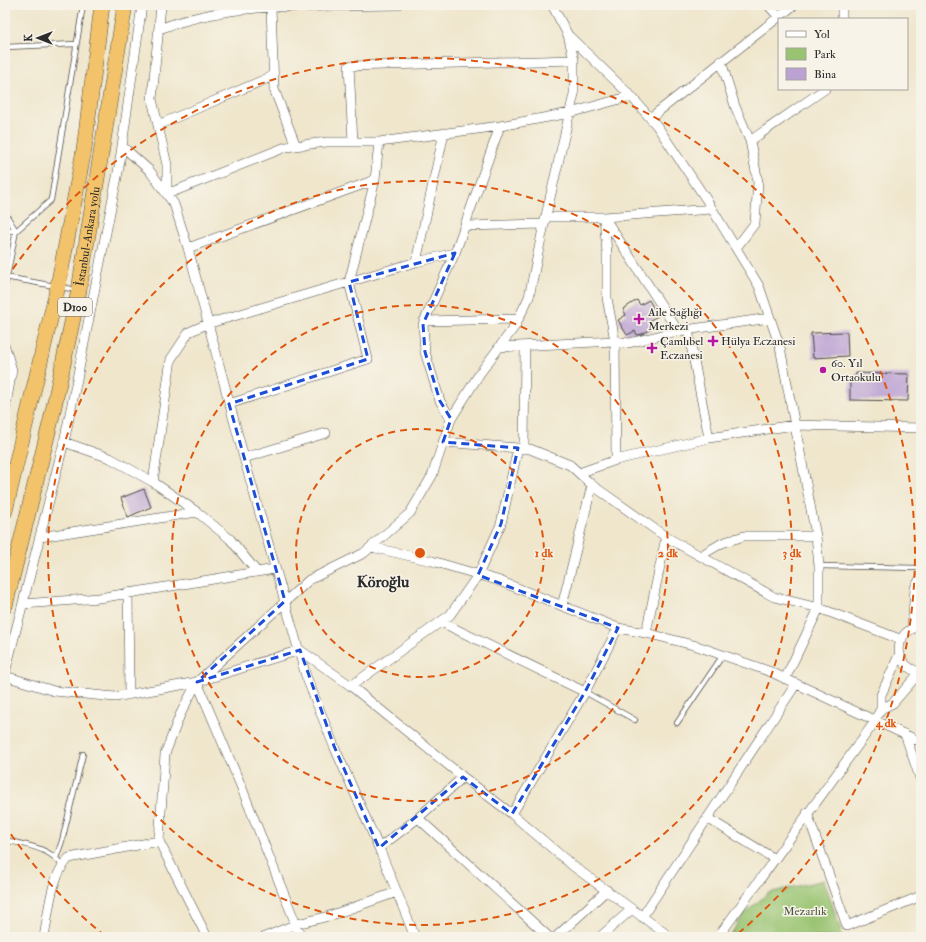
<svg xmlns="http://www.w3.org/2000/svg" width="926" height="942" font-family="'IM FELL Double Pica',serif">
<rect width="100%" height="100%" fill="#f7f3e8"/>
<filter id="ink" filterUnits="userSpaceOnUse"><feTurbulence type="fractalNoise" baseFrequency=".025" numOctaves="2"/><feDisplacementMap in="SourceGraphic" scale="8" xChannelSelector="R" yChannelSelector="G"/><feConvolveMatrix kernelMatrix="1 2 1 2 8 2 1 2 1" color-interpolation-filters="sRGB"/></filter>
<filter id="wash" filterUnits="userSpaceOnUse"><feTurbulence type="fractalNoise" baseFrequency=".012" numOctaves="4" result="noise"/><feDisplacementMap in="SourceGraphic" scale="16" xChannelSelector="R" yChannelSelector="G"/><feGaussianBlur stdDeviation="0.9" result="paint"/><feColorMatrix in="noise" values="0 0 0 0 0 0 0 0 0 0 0 0 0 0 0 0 0 1.4 0 .05"/><feComposite in="paint" operator="in"/></filter>
<g filter="url(#wash)">
<rect width="100%" height="100%" fill="#efe6cc"/>
<path fill="#98c370" stroke="#62774e" d="M824 880 843 937H729L743 915 768 893Z"/>
<g id="blocks">
<path fill="#bca2d3" d="M637 300 640 305 649 300 658 316 650 320 654 327 642 334 637 335 635 331 627 335 618 320 626 315 623 309Z
M847 332 848 356 813 358 811 333Z
M856 373 909 374 908 401 850 400V381H856Z
M144 489 151 507 128 517 121 498Z"/>
</g>
</g>
<g filter="url(#ink)">
<use href="#blocks" fill-opacity="0" stroke="#484743" stroke-width="1"/>
<g fill="none" stroke-linecap="round" stroke-linejoin="round">
<defs>
<path id="service" d="M5 47 76 44
M5 213 16 231
M5 231H16
M5 277 77 290
M5 286 16 231 51 200 83 5
M819 566 921 568
M585 692 635 720
M677 723 723 655
M5 840C25 845 49 847 62 865
M56 858 62 841 83 754"/>
<path id="minor" d="M161 5 152 99 167 165V194L286 147 327 142H379L500 126 570 113 631 96
M271 5V7L398 5
M768 5 779 17
M842 5V19
M159 29C194 16 233 9 271 7L274 89 296 146
M568 35 631 96 657 126 706 199 759 286 780 347 816 536 819 566V608L785 679
M721 61 735 106 750 141 758 182 755 223 736 248
M650 118 794 5
M158 125 273 76
M750 141 825 89
M353 142 349 66 574 60
M122 146 149 170 174 204 188 248 244 458 306 676 334 746 379 848 415 937
M546 217H604L678 331
M465 226 544 224
M188 248 375 180
M416 262 444 133
M424 321 518 319
M688 330 709 438
M5 347 12 370 5 410
M499 347 615 341 607 298V253L604 217 712 209
M229 404 368 359 349 282 375 180 379 142
M451 419 440 401 425 352 423 324 455 253 500 126
M64 442 110 458 153 482 197 512 230 539 257 572
M443 442 530 449 570 465 592 485 666 537 774 597 819 608 902 640
M524 449 525 346
M244 458 326 433
M616 460 615 341 629 343 678 331 770 318
M579 473 616 460 709 438 794 425 921 428
M153 482 171 359 189 332 207 324 416 262 455 253
M40 537 197 512
M371 547 432 561 497 580 618 628 646 633 697 646 771 672 921 742
M700 556 722 543 744 536H816
M128 592 129 695
M24 604 99 598 275 569
M562 606 592 485
M441 622 585 692
M921 627C893 628 891 668 921 672
M912 629 915 588 921 577
M646 633 666 537
M5 673 64 442 74 394 119 167 142 5
M5 676 54 691 115 697 197 682 300 650 351 686 463 777 512 814 573 866 670 937
M197 682 241 786 301 937
M351 686 450 615 478 575 501 524 518 448
M881 709 893 703 920 672
M905 734 921 781
M807 813 847 926 921 896
M512 814 585 692 618 628
M418 818 549 937
M707 818 775 859
M379 848 418 818 463 777
M642 917 796 684
M44 937C49 912 50 877 69 858L159 841
M207 937 159 841 165 754 180 715 197 682 309 580 364 553 410 513 432 476 451 419 480 373 515 326 529 297 544 224 574 94V60L568 35 552 5
M265 937 297 924 329 916 397 892
M556 937 607 890
M600 937 632 909
M718 937 871 727 881 709V695L899 655"/>
<g id="trunk">
<path d="M5 511 58 286 84 150 102 5"/>
<path id="s1" d="M5 606 51 420 79 290 125 5"/>
</g>
</defs>
<use href="#service" stroke="#484743" stroke-width="6"/>
<use href="#minor" stroke="#484743" stroke-width="10"/>
<use href="#trunk" stroke="#484743" stroke-width="16"/>
<use href="#service" stroke="#fff" stroke-width="4.5"/>
<use href="#minor" stroke="#fff" stroke-width="9"/>
<use href="#trunk" stroke="#f2c36a" stroke-width="15"/>
</g>
</g>
<path fill="none" stroke="#1d4ed8" stroke-width="3" stroke-dasharray="8 5" stroke-linejoin="round" d="M455 253 423 324 425 352 440 401 451 419 443 442 518 448 501 524 478 575 618 628 585 692 512 814 463 777 379 848 334 746 300 650 197 682 285 601 229 404 368 359 349 282Z"/>
<g fill="none" stroke="#df570e" stroke-width="2" stroke-dasharray="7 5">
<circle cx="420" cy="553" r="124"/>
<circle cx="420" cy="553" r="248"/>
<circle cx="420" cy="553" r="372"/>
<path d="M105 936A496 496 0 0 1 6 827M6 279A496 496 0 1 1 735 936"/>
</g>
<g fill="#b5179e" stroke="#f7f3e8" stroke-width="1.5">
<path d="M637 313h4v4h4v4h-4v4h-4v-4h-4v-4h4z"/>
<path d="M711 335h4v4h4v4h-4v4h-4v-4h-4v-4h4z"/>
<path d="M650 342h4v4h4v4h-4v4h-4v-4h-4v-4h4z"/>
<circle cx="823" cy="370" r="4"/>
</g>
<g text-anchor="middle" stroke-width="3" stroke-linejoin="round" paint-order="stroke">
<rect fill="#f7f3e8" stroke="#686764" stroke-width="1" x="58" y="298" width="34" height="18" rx="3"/>
<g font-size="11" font-weight="bold" fill="#2b2b2b">
<text x="75" y="311">D100</text>
</g>
<g font-size="12" fill="#2b2b2b" stroke="#f7f3e8">
<text dy="4" stroke="none"><textPath href="#s1" startOffset="379">İstanbul-Ankara yolu</textPath></text>
</g>
<g font-size="12" fill="#2b2b2b" stroke="#f7f3e8" text-anchor="start">
<text x="648" y="316">Aile Sağlığı<tspan x="648" dy="14">Merkezi</tspan></text>
<text x="660" y="345">Çamlıbel<tspan x="660" dy="14">Eczanesi</tspan></text>
<text x="721" y="345">Hülya Eczanesi</text>
<text x="831" y="367">60. Yıl<tspan x="831" dy="14">Ortaokulu</tspan></text>
</g>
<g font-size="12" fill="#4c5940" stroke="#f7f3e8">
<text x="805" y="915">Mezarlık</text>
</g>
<g font-size="16" font-weight="bold" fill="#2b2b2b" stroke="#f7f3e8">
<text x="383" y="587">Köroğlu</text>
</g>
</g>
<circle cx="420" cy="553" r="6" fill="#df570e" stroke="#f7f3e8" stroke-width="2"/>
<g font-size="12" text-anchor="middle" font-weight="bold" fill="#df570e" stroke="#f7f3e8" stroke-width="3" stroke-linejoin="round" paint-order="stroke">
<text x="544" y="557">1 dk</text>
<text x="668" y="557">2 dk</text>
<text x="792" y="557">3 dk</text>
<text x="886" y="727">4 dk</text>
</g>
<rect width="926" height="942" fill="none" stroke="#f7f3e8" stroke-width="20"/>
<rect x="778" y="18" width="130" height="72" fill="#f7f3e8" stroke="#a5a39c"/>
<rect x="786" y="31" width="20" height="6" fill="#ffffff" stroke="#a5a39c"/>
<text x="814" y="38" font-size="12" fill="#2b2b2b">Yol</text>
<rect x="786" y="48" width="20" height="12" fill="#98c370" stroke="#a5a39c"/>
<text x="814" y="58" font-size="12" fill="#2b2b2b">Park</text>
<rect x="786" y="68" width="20" height="12" fill="#bca2d3" stroke="#a5a39c"/>
<text x="814" y="78" font-size="12" fill="#2b2b2b">Bina</text>
<g transform="translate(38 38) rotate(270)" stroke="#f7f3e8" stroke-width="3" paint-order="stroke">
<path d="M0-3L7 15L0 10L-7 15Z" fill="#2b2b2b"/>
<text y="-6" font-size="11" font-weight="bold" text-anchor="middle" fill="#2b2b2b">K</text>
</g>
</svg>
